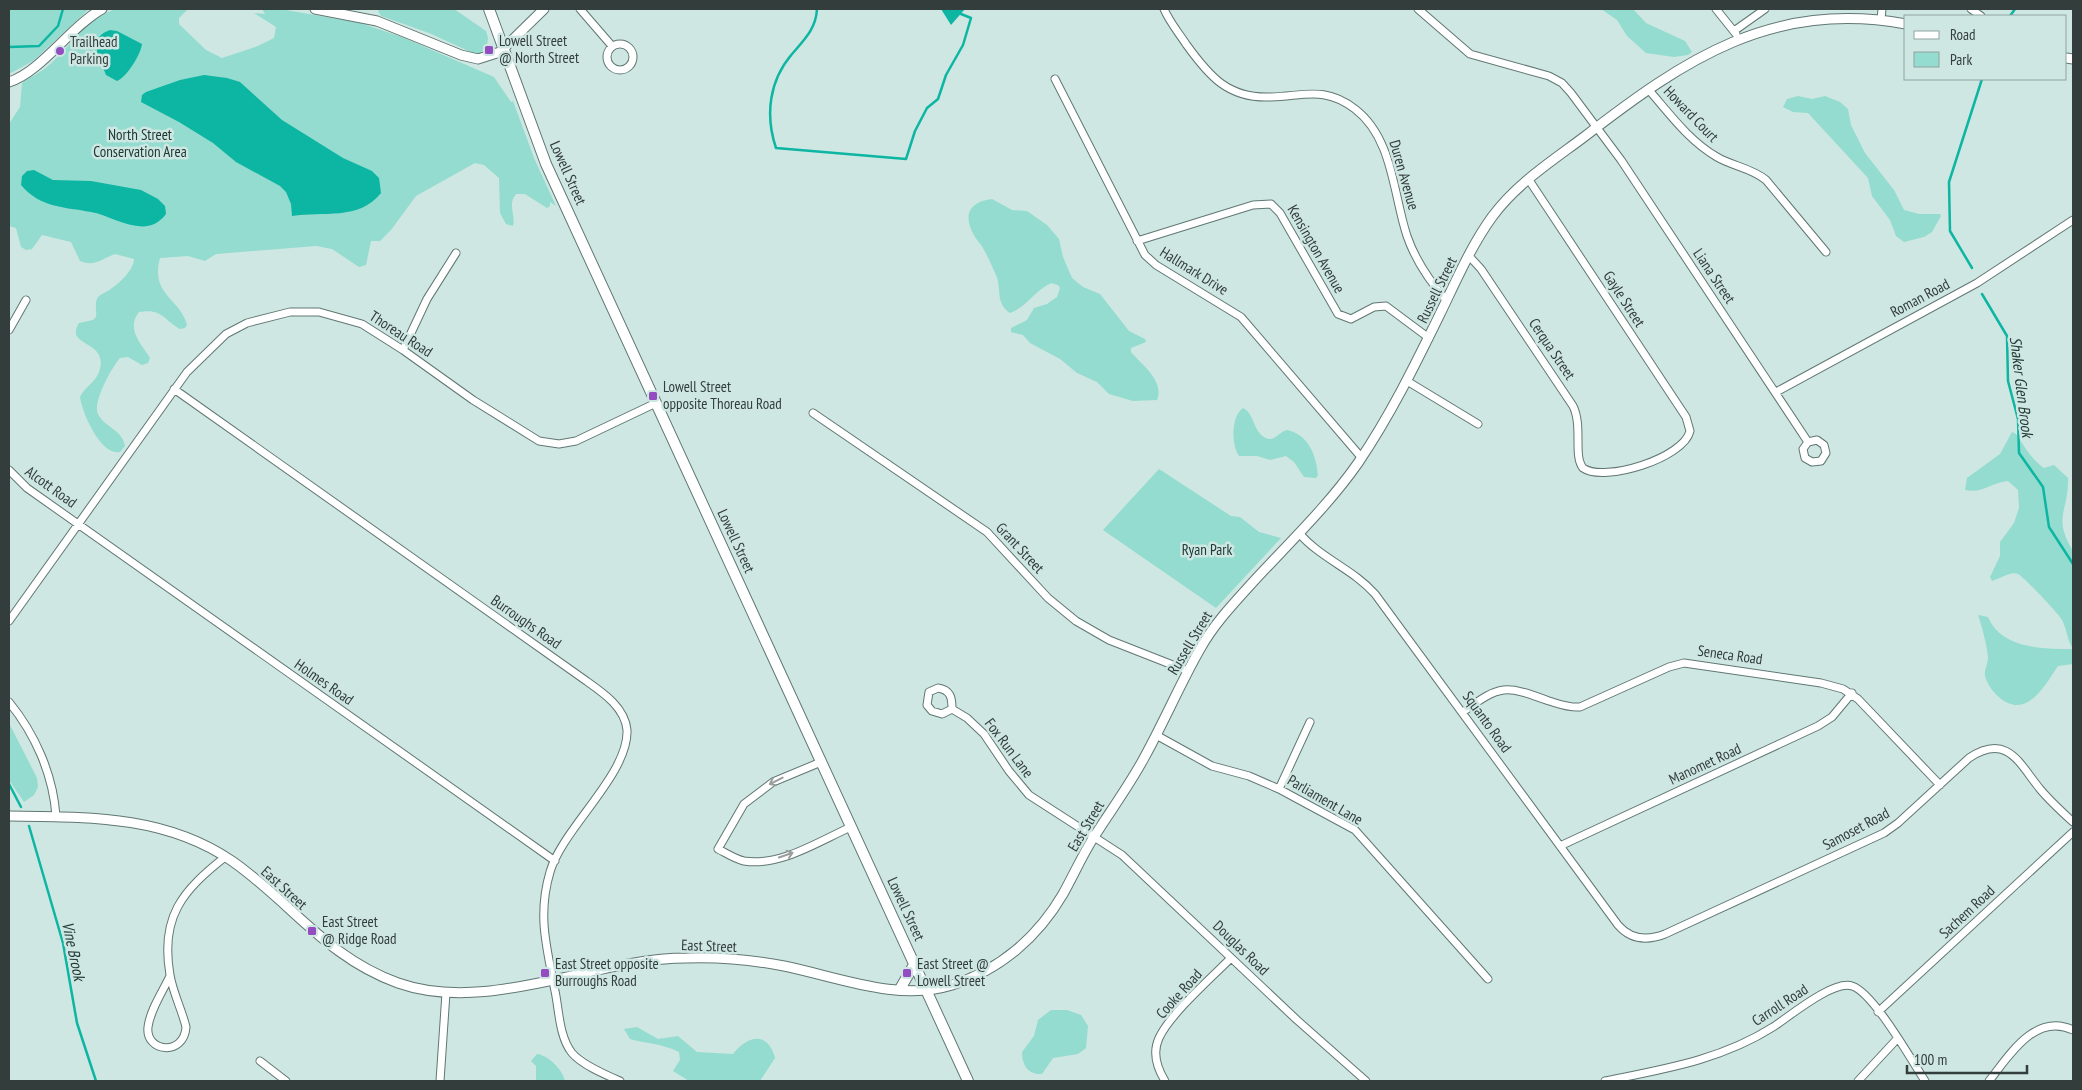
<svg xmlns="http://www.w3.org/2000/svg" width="2082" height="1090" font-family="'PT Sans Narrow',sans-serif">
<rect width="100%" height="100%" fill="#cee7e2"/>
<path fill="#93dccf" d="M9 9H89L33 61 9 74Z
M116 9H188L179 18V24L206 50 222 58 258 46 274 38 276 27 254 13 265 14 262 9H280L360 23 402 37 494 77 511 102 513 101 534 158 556 206 550 202V206L547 208 525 194H516C507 204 516 215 513 226L506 224 500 213 499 178 484 165 475 163 416 196 391 230 380 241H371L366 265 359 267 332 249 316 246 216 254 205 261 188 256 160 258C150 295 180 298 187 325L185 328 180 329C163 319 162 308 139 312 126 328 140 343 150 358L148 363 142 365 128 357 120 358C112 367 92 403 98 414 105 428 122 429 125 446L120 452C101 456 82 413 80 397 85 386 97 382 100 369 107 339 64 347 79 323L93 320 96 317C97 310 94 303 98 297 102 293 108 292 112 288 120 283 134 269 134 259L115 254C101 259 95 267 80 261L71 242 42 235 32 249 26 250 21 247 16 228 9 226V124L20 107 22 83C30 77 40 73 48 66 71 46 85 19 116 9Z
M381 9H454L486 31 488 38 487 46 480 53H473L429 33 381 16 378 11Z
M1601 9H1633L1646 23 1685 41 1692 52 1688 55 1674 57 1646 53 1627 36 1617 20Z
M1798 96 1812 99 1825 96 1840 102 1848 109 1851 125 1865 153 1894 190 1904 210 1919 214H1940L1941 216 1932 232 1924 237 1904 242 1896 236 1890 220 1872 196 1868 178 1808 113 1793 112 1783 107 1787 99Z
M992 199 1012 210 1027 211 1047 225 1059 239 1063 257 1072 278 1083 287 1100 294 1129 331 1145 339 1146 342 1131 348V352C1141 364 1165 381 1157 400L1133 401 1109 394 1097 382 1077 373 1060 359 1030 343 1023 335 1011 332V328L1027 320 1034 308 1047 304 1057 297 1060 288 1058 285 1051 283C1034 291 1027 307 1010 313 995 303 1002 289 996 275 992 267 989 258 984 250 982 245 978 242 975 237 963 217 967 202 992 199Z
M1243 408C1255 413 1253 436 1269 439 1275 440 1281 431 1287 430 1309 435 1316 455 1318 475L1316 478 1304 477 1294 462 1286 456 1270 460 1257 456H1239C1231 445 1231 416 1243 408Z
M2012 432 2016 434C2025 447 2031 459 2044 468L2054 465 2068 478C2069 511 2052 517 2073 551V664L2058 666C2045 685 2027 720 2000 698 1993 692 1988 686 1985 676 1984 670 1988 664 1988 657 1987 645 1982 627 1978 615L1988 617C2002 649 2042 649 2073 649 2067 640 2067 629 2062 620 2059 614 2023 576 2018 574 2010 571 2000 579 1992 581L1990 577 2000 556V542L2014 523 2019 508 2018 490 2008 481C1992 482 1982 494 1965 490L1967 478 2000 454Z
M1159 469 1231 516 1240 517 1259 532 1281 538 1216 608 1103 530Z
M9 723 37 778 38 787 34 795 24 802 9 780Z
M1051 1010H1067L1081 1015 1088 1026 1086 1048 1078 1054 1053 1058 1042 1074C1028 1075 1022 1065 1022 1052L1034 1036 1038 1020Z
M637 1027 658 1039 678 1036 697 1052 733 1054C748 1035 768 1031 775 1058L760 1081H689L673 1071 680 1060 679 1052C660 1043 649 1044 630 1039L624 1029Z
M537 1054C548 1055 563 1070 565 1081H536V1066L531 1061Z"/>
<path fill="#0db5a3" d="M941 9H965L951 25Z
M110 30 117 31 142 44C141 54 127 77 117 81L106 75C100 59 86 38 110 30Z
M204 75 227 78 240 82 282 120 343 158 372 171 379 178 381 193C359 221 323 211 292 216L291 204 286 192 280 186 236 162 213 143 179 122 141 102 142 95 146 92 180 80Z
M34 170 53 180 91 181 141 190 158 199 165 206 166 214C146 241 114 216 91 212 65 207 40 208 21 185L22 176 27 171Z"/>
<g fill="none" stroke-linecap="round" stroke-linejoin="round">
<path stroke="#0db5a3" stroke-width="2.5" d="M817 9C816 29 804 40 792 54 769 81 765 115 776 148L906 159 915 131 927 108 938 99 946 75 963 45 971 18 961 14
M2010 16 2015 9
M9 47 39 46 58 26 63 9
M1972 268 1950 231 1949 182 1982 79
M1982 294 2007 336 2008 381 2018 419 2019 453 2043 487 2049 527 2073 564
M9 784 21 807
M29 826 63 943 77 1023 96 1081"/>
<defs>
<path id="minor" d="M580 9 612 46
M1164 9C1169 21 1178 32 1186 44 1209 76 1228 99 1271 97 1305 96 1325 86 1355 109 1393 138 1393 194 1407 236 1415 259 1431 283 1447 301
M1418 9 1470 54 1549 76 1562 83 1571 93 1621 160 1808 442 1803 449 1805 458 1812 462 1821 461 1826 453 1824 445 1817 440 1808 442
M1716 9 1736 34
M1971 9 1981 16
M1881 19 1882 9
M1734 31 1765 9
M607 57a13 13 0 1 1 26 0a13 13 0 1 1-26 0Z
M1055 79 1145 255 1156 265 1241 317 1361 457
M1648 89C1669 113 1689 141 1717 157 1732 166 1752 168 1766 180L1826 252
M1137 241 1253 205 1271 204 1280 213 1338 314 1351 319 1374 307 1386 306 1429 338
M1469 256 1481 269 1573 406C1583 426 1573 456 1583 468 1604 483 1684 458 1690 431L1686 417 1529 180
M9 330 26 300
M403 350 427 299 456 253
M1407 381 1478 424
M174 389 585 680C602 692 625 707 627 730 629 774 562 829 550 872 537 916 547 948 555 991 559 1009 559 1037 572 1053 582 1065 606 1075 620 1081
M1776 392 1977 283 2073 220
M813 413 987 532 1048 598 1076 621 1109 640 1188 671
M9 470 27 488 555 861
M1299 533C1320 558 1353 569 1375 594L1618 925C1631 940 1647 941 1665 934L1884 833 1898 823 1969 758C2008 732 2020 765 2040 789 2050 801 2062 812 2073 822
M9 621 187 372 226 334 247 323 290 312H319L362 324 403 350 473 400 539 441 559 444 576 441 656 403
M9 702C35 734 53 774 56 816
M952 709 942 714 932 711 927 705 929 692 938 688C951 690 952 698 952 709L967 718 984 734 1009 771 1029 795 1122 855 1297 1020 1366 1081
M1463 712C1501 684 1505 685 1549 701 1559 704 1569 708 1580 707L1669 667 1684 663 1821 683 1843 689 1858 699 1940 785
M1156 735 1212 766 1249 776 1279 789 1355 830 1488 979
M821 762 773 782 744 804 718 849C726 853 735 859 744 861 780 867 819 841 851 827
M1279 789 1310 722
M1560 846 1818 726 1832 717 1852 693
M170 976C163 991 150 1010 148 1027 145 1052 184 1057 186 1027 182 1010 173 993 170 975 160 917 182 891 225 857
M1878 1012 2073 832
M260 1061 286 1081
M440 1081 446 993
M1165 1081C1157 1068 1152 1053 1159 1038 1170 1014 1212 977 1231 958
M1605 1081C1664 1069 1721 1060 1773 1027 1790 1016 1833 980 1852 986 1873 992 1912 1061 1925 1081
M1858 1081 1897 1039
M1989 1081C2009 1056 2035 1012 2073 1030"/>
<path id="tertiary" d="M315 9 377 21 461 55 478 59 500 52 544 9
M2066 58 2073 59
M9 82C41 72 70 27 102 9
M9 816C87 817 165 815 232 861 292 903 326 957 398 983 489 1015 593 958 687 958 719 957 753 960 784 966 838 977 898 1002 952 985 1000 970 1038 937 1063 894 1073 876 1081 858 1092 840 1109 813 1129 786 1144 758 1164 722 1180 684 1200 649 1214 624 1233 604 1253 582 1288 544 1328 506 1358 463 1390 416 1415 365 1440 314 1456 281 1471 246 1492 217 1516 184 1552 161 1584 137 1685 59 1772 0 1906 24"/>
<path id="secondary" d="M489 9 546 164 968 1081
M900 989 915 963"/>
</defs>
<use href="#minor" stroke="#617773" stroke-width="9"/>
<use href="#tertiary" stroke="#617773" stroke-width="11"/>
<use href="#secondary" stroke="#617773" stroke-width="12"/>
<use href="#minor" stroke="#fff" stroke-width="7"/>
<use href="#tertiary" stroke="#fff" stroke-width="9"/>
<use href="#secondary" stroke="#fff" stroke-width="10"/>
</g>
<defs><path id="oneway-shaft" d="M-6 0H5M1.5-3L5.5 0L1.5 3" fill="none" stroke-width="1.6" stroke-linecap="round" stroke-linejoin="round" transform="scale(1.25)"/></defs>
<g stroke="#999e9d">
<use href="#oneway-shaft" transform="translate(776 781) rotate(153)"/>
<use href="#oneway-shaft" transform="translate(786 855) rotate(-19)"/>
</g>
<g fill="#934dc0" stroke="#cee7e2" stroke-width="2">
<rect x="484" y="45" width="10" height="10" rx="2.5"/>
<circle cx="60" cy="51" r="5"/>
<rect x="648" y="391" width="10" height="10" rx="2.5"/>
<rect x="307" y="926" width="10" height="10" rx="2.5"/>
<rect x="540" y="968" width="10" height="10" rx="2.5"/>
<rect x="902" y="968" width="10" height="10" rx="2.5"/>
</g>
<g text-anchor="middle" stroke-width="5" stroke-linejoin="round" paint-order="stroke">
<g font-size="15" fill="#333d3b" stroke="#cee7e2" text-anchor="start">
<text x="499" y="46">Lowell Street<tspan x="499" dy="17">@ North Street</tspan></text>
<text x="70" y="47">Trailhead<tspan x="70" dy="17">Parking</tspan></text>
<text x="663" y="392">Lowell Street<tspan x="663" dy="17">opposite Thoreau Road</tspan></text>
<text x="322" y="927">East Street<tspan x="322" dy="17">@ Ridge Road</tspan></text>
<text x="555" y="969">East Street opposite<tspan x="555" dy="17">Burroughs Road</tspan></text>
<text x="917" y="969">East Street @<tspan x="917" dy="17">Lowell Street</tspan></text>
</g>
<g font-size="15" fill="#333d3b" stroke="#cee7e2">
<text transform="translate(1691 114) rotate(46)" y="5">Howard Court</text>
<text transform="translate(568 173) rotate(66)" y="5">Lowell Street</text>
<text transform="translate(1404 175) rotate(74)" y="5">Duren Avenue</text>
<text transform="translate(1316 249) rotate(60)" y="5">Kensington Avenue</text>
<text transform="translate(1194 271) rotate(32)" y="5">Hallmark Drive</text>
<text transform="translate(1714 276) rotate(56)" y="5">Liana Street</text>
<text transform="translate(1437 290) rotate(-64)" y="5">Russell Street</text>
<text transform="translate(1920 298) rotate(-28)" y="5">Roman Road</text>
<text transform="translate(1624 299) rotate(57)" y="5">Gayle Street</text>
<text transform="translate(401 334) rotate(33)" y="5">Thoreau Road</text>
<text transform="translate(1552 349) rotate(56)" y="5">Cerqua Street</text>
<text transform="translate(51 487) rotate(36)" y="5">Alcott Road</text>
<text transform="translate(736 541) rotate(65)" y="5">Lowell Street</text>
<text transform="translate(1020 548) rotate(47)" y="5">Grant Street</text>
<text transform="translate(526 622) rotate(35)" y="5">Burroughs Road</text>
<text transform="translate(1190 643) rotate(-59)" y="5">Russell Street</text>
<text transform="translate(1730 655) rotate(8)" y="5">Seneca Road</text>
<text transform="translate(324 682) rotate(35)" y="5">Holmes Road</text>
<text transform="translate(1487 722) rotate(54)" y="5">Squanto Road</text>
<text transform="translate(1009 748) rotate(53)" y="5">Fox Run Lane</text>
<text transform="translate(1705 764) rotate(-25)" y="5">Manomet Road</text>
<text transform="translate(1325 800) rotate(30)" y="5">Parliament Lane</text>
<text transform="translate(1086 826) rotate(-59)" y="5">East Street</text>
<text transform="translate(1856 829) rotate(-28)" y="5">Samoset Road</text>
<text transform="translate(284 888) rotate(42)" y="5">East Street</text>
<text transform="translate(906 909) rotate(65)" y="5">Lowell Street</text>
<text transform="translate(1967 912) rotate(-43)" y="5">Sachem Road</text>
<text transform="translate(709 946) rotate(2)" y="5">East Street</text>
<text transform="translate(1241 948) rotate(44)" y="5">Douglas Road</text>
<text transform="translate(1179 994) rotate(-48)" y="5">Cooke Road</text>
<text transform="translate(1780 1005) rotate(-33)" y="5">Carroll Road</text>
</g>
<g font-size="15" fill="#203834" stroke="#cee7e2">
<text x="140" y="140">North Street<tspan x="140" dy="17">Conservation Area</tspan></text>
<text x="1207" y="555">Ryan Park</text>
</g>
<g font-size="16" font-style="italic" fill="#223935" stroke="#cee7e2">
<text transform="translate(2022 387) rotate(83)" y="6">Shaker Glen Brook</text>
<text transform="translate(74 951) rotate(78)" y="6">Vine Brook</text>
</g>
</g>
<rect width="2082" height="1090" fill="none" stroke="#333d3b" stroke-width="20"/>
<rect x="1904" y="15" width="162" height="65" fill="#cee7e2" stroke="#90a39f"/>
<rect x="1914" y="31" width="25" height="8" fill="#ffffff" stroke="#90a39f"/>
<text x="1950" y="40" font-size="15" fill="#333d3b">Road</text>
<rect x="1914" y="52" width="25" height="15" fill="#93dccf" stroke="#90a39f"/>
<text x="1950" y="65" font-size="15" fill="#333d3b">Park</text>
<path d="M1907 1065v8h120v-8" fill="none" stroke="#333d3b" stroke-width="2.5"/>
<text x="1914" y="1065" font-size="15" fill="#333d3b" stroke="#cee7e2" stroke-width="4" paint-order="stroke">100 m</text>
</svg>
